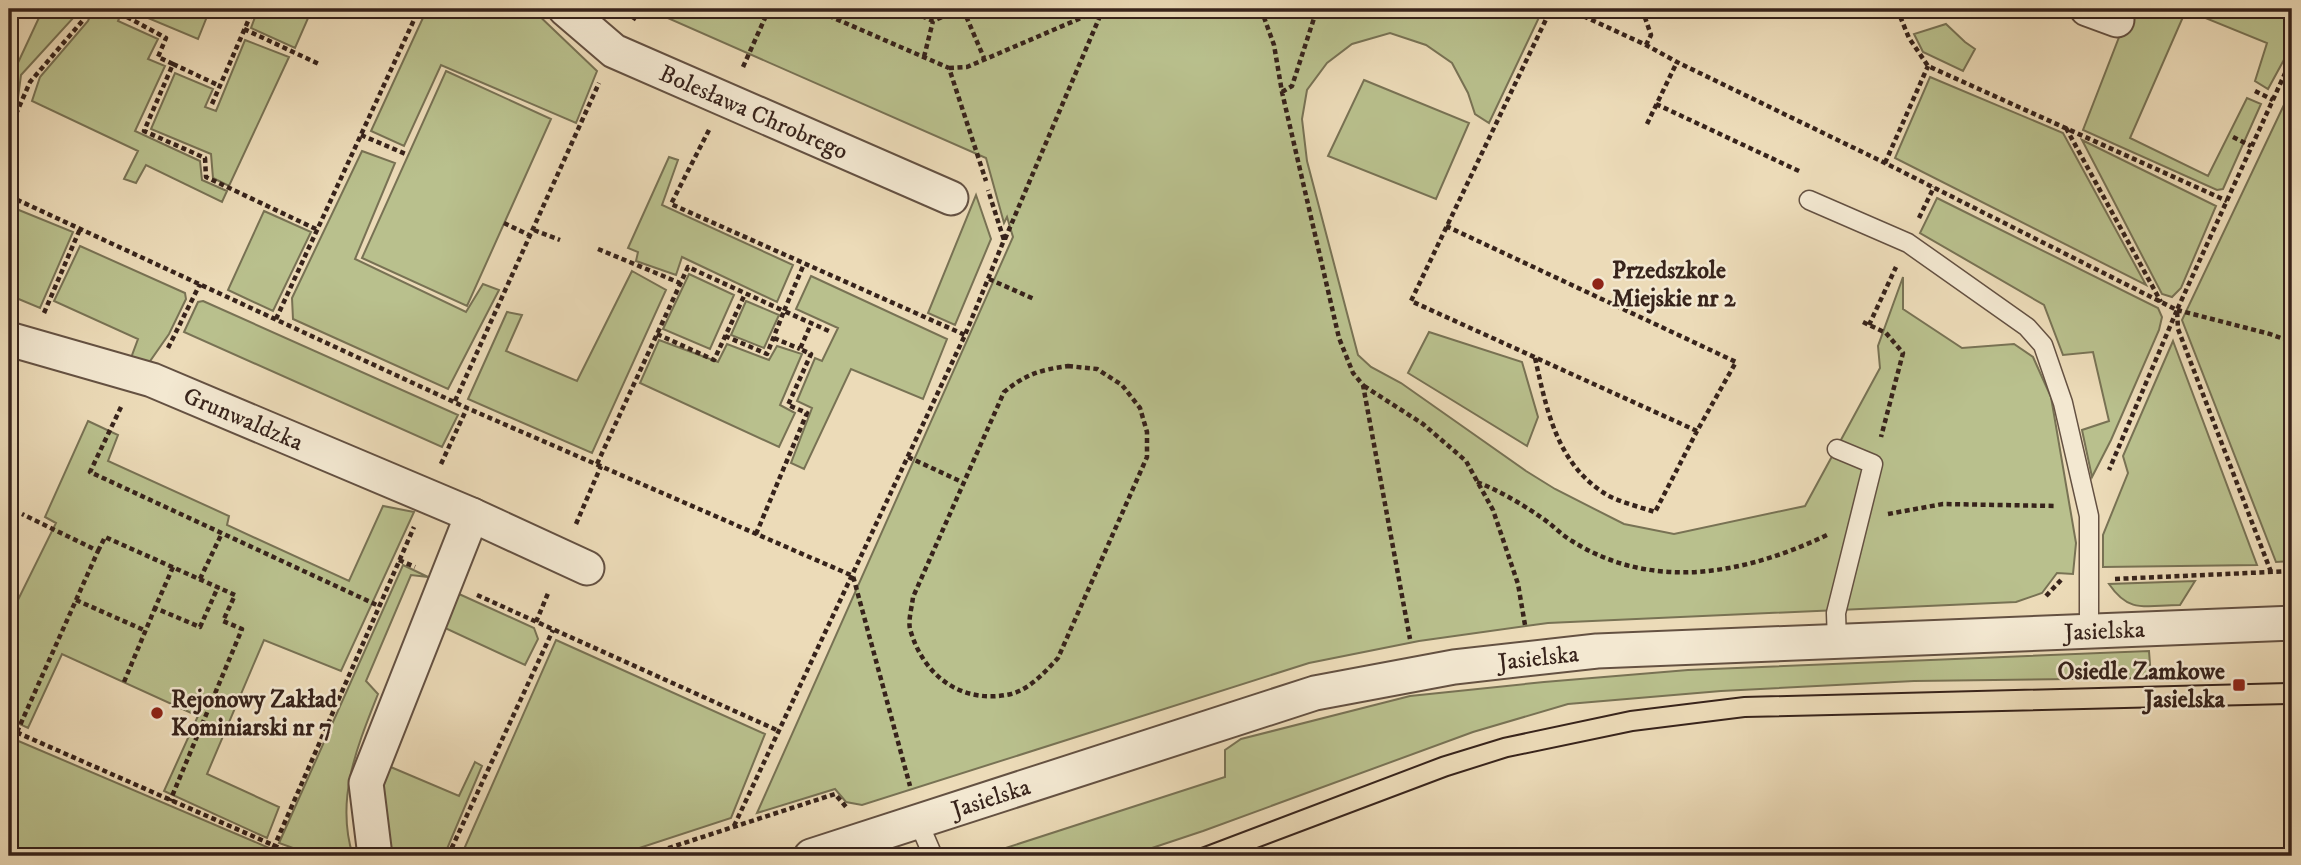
<svg xmlns="http://www.w3.org/2000/svg" width="2301" height="865" font-family="'IM FELL DW Pica',serif">
<rect width="100%" height="100%" fill="#ecdbb8"/>
<filter id="stains"><feTurbulence type="fractalNoise" baseFrequency=".00286" numOctaves="4"/><feColorMatrix values="0 0 0 0 .2 0 0 0 0 .09 0 0 0 0 .02 0 0 0 .5 -.17"/></filter>
<radialGradient id="worn" r=".72"><stop offset=".6" stop-color="#630" stop-opacity="0"/><stop offset="1" stop-color="#630" stop-opacity=".3"/></radialGradient>
<path fill="#b9c08d" stroke="#787254" stroke-width="2" d="M43 9H79L75 16 21 75 18 98 9 93V82Z
M93 9H123L118 21 158 39 148 59 165 66 135 131 200 161 202 180 227 191 222 202 146 165 136 183 124 179 138 151 32 101 40 77 88 21Z
M138 9H210L198 39 136 13Z
M258 9H312L295 48 251 28Z
M427 9H532L597 71 576 123 441 65 404 146 371 131Z
M655 9H1543L1489 123 1475 114 1468 93 1452 63 1426 45 1390 33 1352 44 1327 63 1307 90 1302 119 1307 161 1358 355 1371 367 1401 383 1526 471 1555 489 1624 524 1674 534 1805 506 1880 368 1878 346 1903 277V309L1962 348 2014 344 2033 357 2051 397 2076 543 2073 574 2057 573 2042 593 2016 602 1548 623 1419 641 1309 663 862 805 846 802 835 789 757 813 1013 237 1007 217 1004 223 986 158 654 12Z
M2130 9H2283L2292 13V45L2268 89 2255 81 2267 43 2186 10 2130 138 2208 176 2247 98 2261 104 2223 189 2217 190 2083 130Z
M1946 24 1965 42 1975 49 1963 71 1923 52 1914 34Z
M245 40 289 57 229 186 213 178 211 154 151 129 175 73 213 89 205 107 216 111Z
M446 71 551 119 467 306 362 258Z
M1930 77 2063 133 2146 285 1895 158Z
M1364 80 1469 123 1436 199 1328 156Z
M2292 88V561L2276 562 2182 320Z
M2082 140 2216 206 2181 288 2172 297 2162 294Z
M362 151 395 163 355 259 466 312 483 284 499 290 448 389 293 319 292 298Z
M669 157 678 160 662 205 793 265 777 302 682 257 676 275 636 261 638 252 628 248Z
M976 195 991 239 955 325 928 313Z
M1937 198 2158 308 2162 317 2159 330 2111 440 2092 477 2082 430 2109 421 2093 352 2063 355 2044 305 1920 233Z
M9 206 73 232 40 308 9 295Z
M264 211 311 232 273 311 228 290Z
M80 246 185 293 186 299 169 334 148 364 131 358 138 339 54 301Z
M632 271 666 290 592 453 468 399 507 312 522 315 506 351 577 381Z
M689 274 734 295 710 349 663 329Z
M811 276 947 339 923 399 851 369 804 469 791 463 812 408 797 401 815 358 822 361 838 328 796 309Z
M203 301 458 415 442 447 184 332 198 302Z
M746 301 779 315 764 348 731 335Z
M1429 332 1522 362 1538 417 1527 446 1408 373Z
M659 340 718 362 727 344 769 360 777 346 802 354 780 405 795 413 779 447 640 383Z
M2173 341 2257 565 2103 567V535L2128 473 2123 456Z
M88 421 118 435 108 461 229 516 227 525 349 581 383 506 414 512 341 671 264 640 207 774 279 807 267 838 164 791 198 716 62 654 28 728 9 719V618L56 523 45 517Z
M403 565 428 577 411 575 366 681 378 694C357 747 335 799 353 856H315L279 843Z
M2195 581 2180 605C2147 605 2130 615 2109 584Z
M459 594 534 628 538 639 525 665 445 628Z
M556 640 765 734 731 818 615 856H461Z
M2149 651 2151 678 1914 681 1721 691 1568 704 1473 732 1203 831 1128 856H981L1225 777V750L1241 739 1410 696 1544 682 1688 670Z
M9 737 288 856H9Z
M475 762 482 766 444 856H391C379 824 381 799 386 765L459 796Z"/>
<g fill="none" stroke-linecap="round" stroke-linejoin="round">
<defs>
<path id="service" d="M1809 200 1908 243 2027 327 2043 345 2063 403 2089 516V631
M1837 449 1873 464 1836 613 1837 642
M918 821 933 856"/>
<g id="minor">
<path id="s1" d="M565 9 614 51 951 198"/>
<path d="M2087 9 2117 20"/>
<path id="s2" d="M9 339 152 380 472 515 366 783 375 856"/>
<path d="M472 515 587 568"/>
<path id="s3" d="M811 856 1315 693 1454 667 1597 651 2292 623"/>
</g>
</defs>
<use href="#service" stroke="#645142" stroke-width="21"/>
<use href="#minor" stroke="#645142" stroke-width="37"/>
<path stroke="#37231b" stroke-width="4.5" stroke-dasharray="5 3.5" stroke-linecap="butt" d="M130 9 127 17 166 38 158 57 173 64 144 131 205 158 206 177 318 230
M813 9 949 68 986 181
M906 9 933 21 961 9
M963 9 984 58
M1261 9 1274 45 1282 92 1339 338 1353 373 1363 385 1410 639
M1568 9 1646 45 1677 62 1885 163 2177 310 2109 470
M1642 9 1651 35 1646 45
M1897 9 1909 38 1928 66 2227 201
M633 20 640 9
M244 29 321 65
M924 57 933 21
M173 64 220 86
M743 67 769 9
M949 68 967 67 1102 9
M2255 91 2273 100
M1282 92 1292 86 1317 9
M212 104 252 12 244 9
M1656 104 1801 172
M1647 124 1677 62
M2066 128 2161 302
M9 130 30 82 84 19 87 9
M709 130 671 204 965 335
M361 135 408 155
M2233 137 2251 146
M1885 163 1928 66
M9 196 467 408 853 576 910 786
M1919 218 1934 187
M504 223 531 236
M1446 226 1736 362 1697 431 1411 301 1551 9
M534 230 560 240
M1005 239 1103 9
M598 249 680 283
M989 279 1034 299
M2177 310 2270 334 2292 342
M44 313 80 229
M276 319 419 9
M1863 322 1886 333 1903 353 1881 437
M1869 325 1896 267
M657 334 714 360 745 294
M725 336 767 354 784 311 831 332
M774 338 800 349
M168 348 200 284
M1535 358C1547 411 1557 466 1609 496 1623 503 1640 507 1655 512L1697 431
M1068 366 1097 369 1122 385 1140 408 1147 432V457L1058 658C1045 672 1030 689 1011 694 962 705 923 676 910 629 908 620 912 607 913 597L1004 392C1026 374 1040 370 1068 366Z
M1364 386 1423 424 1466 461 1493 510 1518 584 1525 625
M455 401 599 83
M121 407 90 472 379 606
M908 457 962 482
M441 464 467 408
M597 464 688 267 784 311 804 264
M1477 482C1500 491 1522 504 1542 518 1553 525 1561 535 1572 541 1653 592 1745 574 1827 535
M1888 514 1943 504 2057 506
M576 524 601 466
M756 534 807 413 788 405 811 354 800 349 811 324
M98 551 105 537 235 595 223 621 242 629 170 801
M399 560 415 567
M173 567 155 608 200 627 218 587
M2271 572 2178 329 2177 310 2292 58
M200 579 222 533
M2115 579 2292 571
M477 595 779 731
M2046 596 2061 580
M76 600 146 631
M536 622 549 591
M124 682 155 608
M9 729 298 856
M17 732 98 551 22 514
M734 826 965 335 1004 240 988 190
M270 856 414 527
M448 856 553 630
M644 856 835 794 847 808"/>
<use href="#service" stroke="#f3e8d1" stroke-width="18"/>
<use href="#minor" stroke="#f3e8d1" stroke-width="33"/>
<path stroke="#37231b" stroke-width="2" d="M1180 856 1441 757 1503 738 1630 711 1744 697 2292 683
M1236 856 1448 776 1508 757 1633 731 1745 717 2292 704"/>
</g>
<g fill="#8f2418" stroke="#f3e8d1" stroke-width="2.5">
<circle cx="1598" cy="284" r="7"/>
<rect x="2232" y="678" width="14" height="14" rx="3.5"/>
<circle cx="157" cy="713" r="7"/>
</g>
<g text-anchor="middle" stroke-width="5" stroke-linejoin="round" paint-order="stroke">
<g font-size="24" fill="#37231b" stroke="#f3e8d1">
<text dy="8" stroke="none"><textPath href="#s1" startOffset="217">Bolesława Chrobrego</textPath></text>
<text dy="8" stroke="none"><textPath href="#s2" startOffset="248">Grunwaldzka</textPath></text>
<text dy="8" stroke="none"><textPath href="#s3" startOffset="1323">Jasielska</textPath></text>
<text dy="8" stroke="none"><textPath href="#s3" startOffset="756">Jasielska</textPath></text>
<text dy="8" stroke="none"><textPath href="#s3" startOffset="189">Jasielska</textPath></text>
</g>
<g font-size="24" font-weight="bold" fill="#37231b" stroke="#f3e8d1" text-anchor="start">
<text x="1612" y="278">Przedszkole<tspan x="1612" dy="28">Miejskie nr 2</tspan></text>
<text x="2225" y="679" text-anchor="end">Osiedle Zamkowe<tspan x="2225" dy="28">Jasielska</tspan></text>
<text x="171" y="707">Rejonowy Zakład<tspan x="171" dy="28">Kominiarski nr 7</tspan></text>
</g>
</g>
<rect width="2301" height="865" fill="none" stroke="#ecdbb8" stroke-width="35"/>
<rect x="10" y="10" width="2280" height="844" fill="none" stroke="#37231b" stroke-width="3.5"/>
<rect x="18" y="18" width="2266" height="830" fill="none" stroke="#37231b" stroke-width="2"/>
<rect width="100%" height="100%" filter="url(#stains)"/>
<rect width="100%" height="100%" fill="url(#worn)"/>
</svg>
